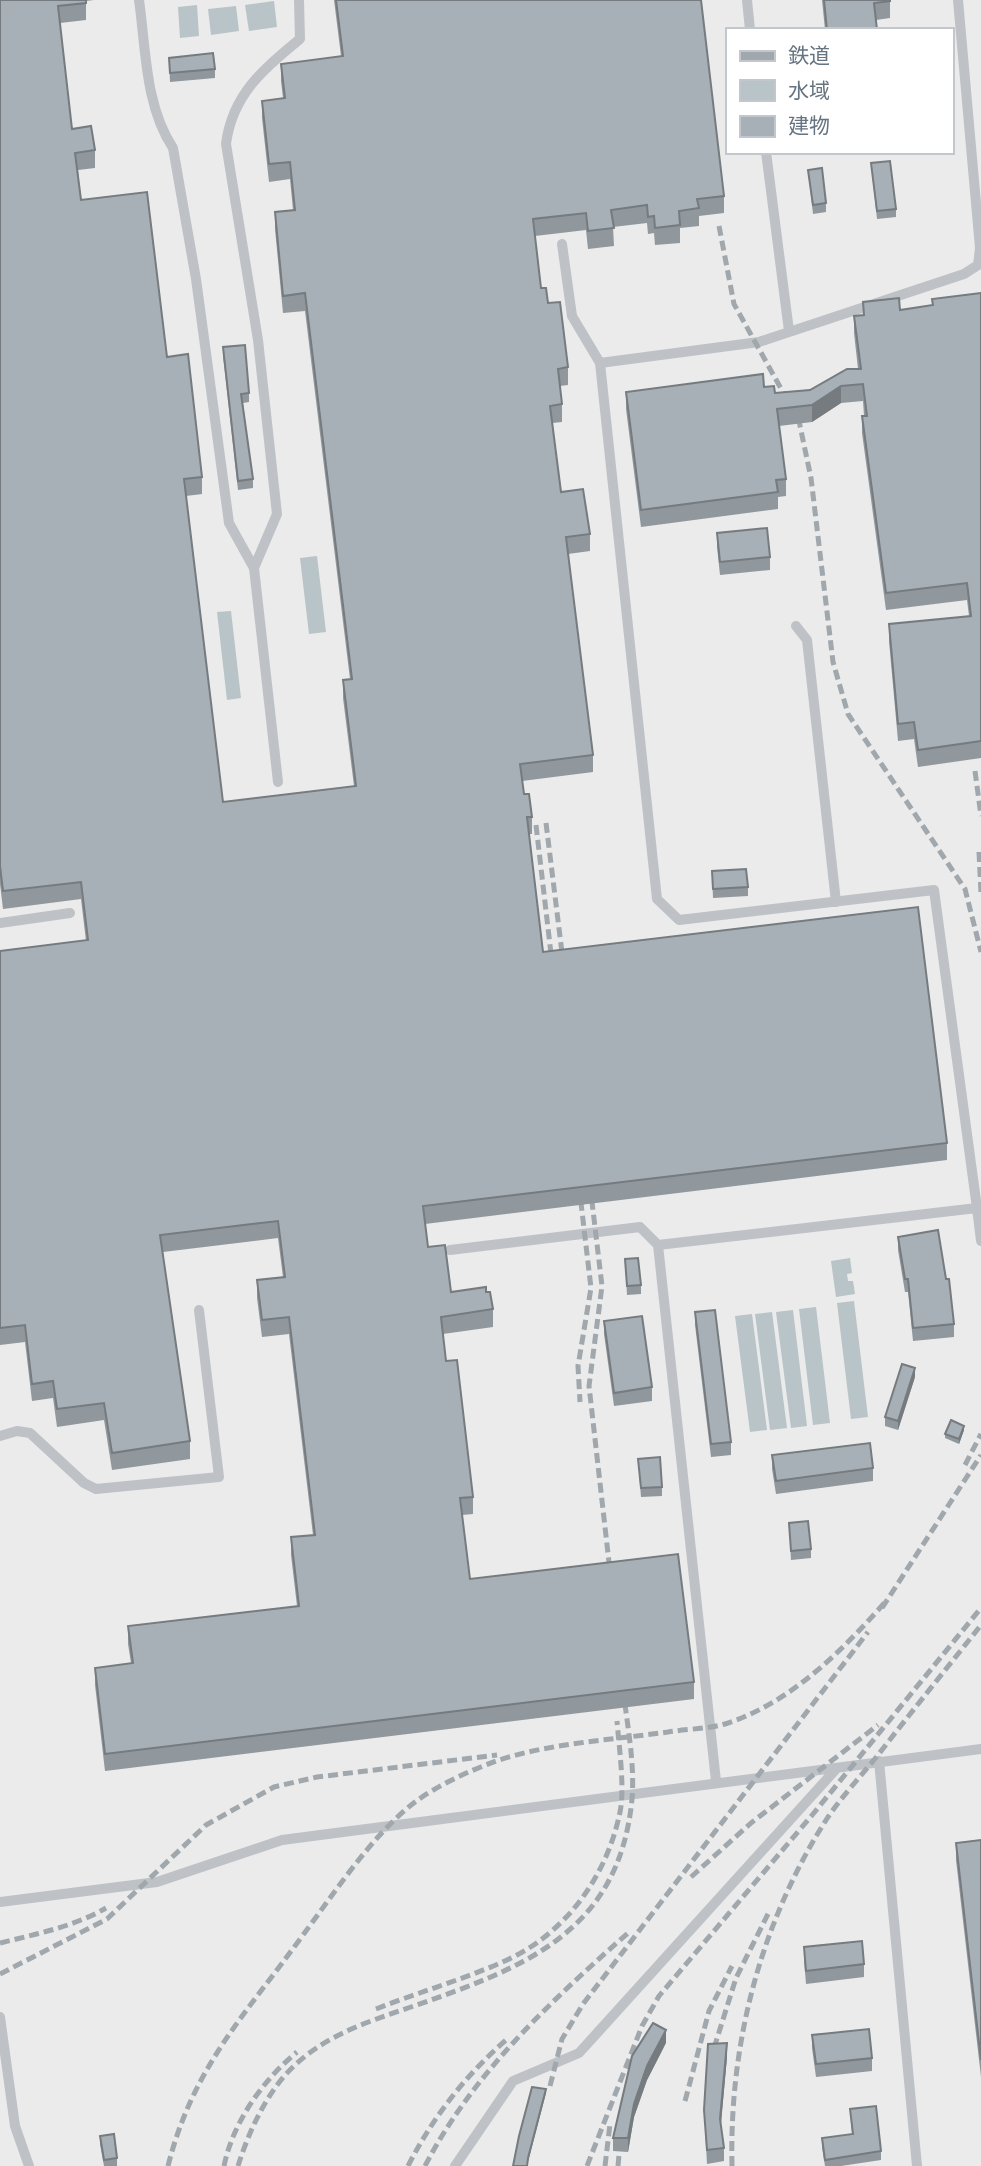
<svg xmlns="http://www.w3.org/2000/svg" width="981" height="2166" font-family="'Nunito Sans','Noto Sans JP',sans-serif">
<rect width="100%" height="100%" fill="#f9f9f6"/>
<path fill="#eaebea" fill-rule="evenodd" d="M0 0H981V2166H0ZM727 30H951V152H727Z"/>
<path fill="#b8c4c8" d="M274 1 277 27 249 31 245 5Z
M197 5 199 36 180 38 178 7Z
M236 6 239 31 211 35 208 9Z
M317 556 326 632 309 634 300 558Z
M231 611 241 698 227 700 217 612Z
M850 1258 852 1273 847 1274 848 1281H853L855 1294 836 1297 831 1261Z
M854 1301 868 1417 851 1419 837 1303Z
M816 1307 830 1423 813 1425 799 1309Z
M793 1310 807 1426 791 1428 776 1312Z
M772 1312 787 1428 770 1430 755 1314Z
M752 1314 767 1430 750 1432 735 1316Z"/>
<g fill="none" stroke-linecap="round" stroke-linejoin="round">
<path stroke="#bec2c6" stroke-width="10" d="M139 0C146 49 145 106 173 148L196 279 229 523 254 568 278 782
M747 0 750 30
M958 0 980 248 978 265 964 274 759 342 600 363 657 899 679 920 934 890 977 1208
M766 152 789 331
M562 244 572 316 600 363
M254 568 277 514 258 340 226 144C232 95 264 68 300 39L299 0
M796 626 807 640 836 902
M0 923 70 913
M450 1250 640 1227 658 1245
M0 1436 17 1431 30 1433 84 1483 96 1489 219 1477 199 1310
M879 1761 917 2166
M716 1781 658 1245 977 1208 981 1241
M0 1902 157 1882 282 1840 981 1749
M0 2017 15 2126 29 2166
M455 2166 513 2081 579 2053 837 1768"/>
<path stroke="#a0a7ad" stroke-width="5" stroke-dasharray="10 5" stroke-linecap="butt" d="M719 226 734 304 799 421 811 478 833 662 848 714 965 889 981 952
M975 771 981 816
M546 823 564 969
M536 825 553 971
M979 852 981 893
M590 1185 602 1286 589 1386 611 1580
M579 1186 591 1288 578 1366 580 1402
M965 1465 981 1434
M882 1608 981 1455
M691 1877 751 1823 878 1725
M0 1943C36 1934 73 1927 106 1908
M0 1974 107 1919 206 1825 274 1787 317 1777 497 1755
M376 2009C419 1992 465 1979 507 1960 566 1933 607 1876 620 1812 625 1789 619 1746 617 1721
M714 2048 736 1978 769 1912
M550 2086 562 2039 583 2004 868 1632
M685 2101 709 2011 732 1966
M168 2166C193 2067 245 2015 303 1935 335 1892 372 1835 415 1802 438 1785 469 1771 496 1761 550 1743 611 1740 668 1732 686 1729 707 1729 725 1724 791 1703 843 1650 887 1600
M224 2166C233 2122 263 2080 297 2052
M238 2166C249 2131 267 2091 295 2065 327 2035 367 2022 408 2008 520 1969 619 1935 632 1799 635 1762 627 1725 623 1688
M408 2166C433 2117 465 2076 506 2040
M425 2166C473 2073 551 2001 628 1933
M587 2166 642 2026 659 1996 813 1814 981 1608
M605 2166 610 2124
M618 2166 619 2155
M732 2166C729 2043 761 1921 828 1817 843 1795 862 1775 878 1755 912 1711 947 1668 981 1625"/>
</g>
<path fill="#90979d" d="M0 0H94L86 1V20L60 23 72 129 95 150V168L78 170 81 200 167 357 202 477V494L186 496 223 802 354 786 343 698V680L350 679 305 311 283 313 275 229V212L293 210 290 179 269 182 262 118V101L283 98 281 81V64L341 56 334 0H701L724 196V213L699 216V226L680 228V243L655 245 654 233 648 234 647 223 613 227 614 246 588 249 586 230 535 236 541 288 548 303 568 367V385L560 386 562 404V422L552 423 561 492 590 534V551L568 554 593 755V772L522 781 524 794 532 817V834H529L543 952 947 1143V1160L425 1224 428 1247 451 1292H486L493 1309V1327L443 1334 446 1361 473 1497V1514L462 1515 470 1579 694 1682V1699L105 1771 95 1685V1668L131 1663 128 1644V1626L297 1606 291 1555V1537L313 1535 289 1334 262 1337 257 1298V1280L283 1277 278 1238 163 1252 190 1441V1459L112 1470 104 1420 57 1427 53 1398 32 1401 25 1342 0 1345V951L86 941 81 899 3 909 0 884Z
M822 0H890V18L876 20 877 30H825Z
M169 58 215 69V78L170 82Z
M871 163 896 209V217L877 219Z
M808 170 826 203V212L813 214Z
M981 293V758L918 767 914 739 898 741 889 641V624L969 616 967 600 886 610 862 433V416H864L863 401 841 403 812 422 779 426 786 479V496L778 497V509L641 527 626 409V392L764 387 775 393 810 390 858 369 854 333V316L863 315V302L900 310 932 306V299Z
M223 347 249 393V402L243 403 253 479V488L238 490 223 356Z
M717 533 770 557V570L720 575 717 547Z
M712 871 748 887V896L713 898Z
M898 1237 946 1279 954 1324V1337L913 1341 908 1292H905L898 1250Z
M625 1259 641 1285V1294L627 1295Z
M695 1312 731 1442V1455L711 1457 695 1325Z
M604 1321 652 1387V1401L614 1406 604 1334Z
M915 1377 898 1430 885 1426V1417Z
M964 1430 959 1444 945 1438V1434Z
M772 1455 873 1468V1481L776 1494 772 1469Z
M638 1459 662 1487V1496L641 1497Z
M789 1523 811 1549V1558L791 1560Z
M981 1840V2077L956 1860V1843Z
M804 1947 864 1964V1977L806 1984 804 1960Z
M812 2035 872 2058V2071L816 2077 812 2048Z
M666 2043 647 2080 634 2117 628 2152 613 2151V2138Z
M727 2057 721 2124 724 2148V2161L707 2164 704 2110Z
M850 2109 881 2151V2160L841 2166H825L822 2147V2138L852 2134Z
M100 2136 117 2158V2166H104L100 2144Z"/>
<path fill="#757b7f" d="M841 386V403L812 422V405Z
M915 1368V1377L898 1430V1421Z
M964 1426V1430L959 1444V1439Z
M666 2030V2043L647 2080 634 2117 628 2152V2138L634 2104 647 2066Z
M727 2043V2057L720 2133V2119Z
M546 2089V2093L528 2162V2158Z"/>
<path fill="#a7b0b6" stroke="#757b7f" stroke-width="2" d="M0 0H86V3L58 6 72 129 91 126 95 150 75 153 81 200 147 192 167 357 188 354 202 477 184 479 223 802 356 786 343 680 352 679 305 293 283 296 275 212 295 210 290 162 269 164 262 101 285 98 281 64 343 56 336 0H701L724 196 697 199 699 208 679 211 680 225 655 228 654 216 648 217 647 205 611 210 614 228 588 231 586 213 533 219 541 288H546L548 303 560 302 568 367 558 369 562 404 550 406 561 492 583 489 590 534 566 537 593 755 520 764 524 794H529L532 817H527L543 952 918 907 947 1143 423 1206 428 1247 445 1245 451 1292 486 1287V1292H490L493 1309 441 1317 446 1361 457 1360 473 1497 460 1498 470 1579 678 1554 694 1682 105 1754 95 1668 133 1663 128 1626 299 1606 291 1537 315 1535 289 1317 262 1320 257 1280 285 1277 278 1221 160 1235 190 1441 112 1453 104 1403 57 1409 53 1381 32 1384 25 1325 0 1328V951L88 940 81 882 3 891 0 866Z
M824 0H890V1L874 3 877 30H827Z
M213 53 215 69 170 73 169 58Z
M890 161 896 209 877 211 871 163Z
M822 168 826 203 813 205 808 170Z
M981 293V741L918 750 914 722 898 724 889 624 971 616 967 583 886 593 862 416H867L863 384 841 386 812 405 777 409 786 479 776 480 778 492 641 510 626 392 763 374 764 387 774 386 775 393 810 390 847 369H861L854 316 864 315 863 302 899 298 900 310 933 305 932 299Z
M245 345 249 393 241 394 253 479 238 481 223 347Z
M767 528 770 557 720 562 717 533Z
M746 869 748 887 713 889 712 871Z
M938 1230 946 1279H949L954 1324 913 1328 908 1279H905L898 1237Z
M638 1258 641 1285 627 1286 625 1259Z
M715 1310 731 1442 711 1444 695 1312Z
M642 1316 652 1387 614 1393 604 1321Z
M902 1364 915 1368 898 1421 885 1417Z
M951 1420 964 1426 959 1439 945 1434Z
M870 1443 873 1468 776 1481 772 1455Z
M660 1457 662 1487 641 1488 638 1459Z
M808 1521 811 1549 791 1551 789 1523Z
M981 1840V2060L956 1843Z
M862 1941 864 1964 806 1971 804 1947Z
M653 2023 666 2030 647 2066 634 2104 628 2138H613L632 2056Z
M869 2029 872 2058 816 2064 812 2035Z
M727 2043 720 2119 724 2148 707 2150 704 2110 708 2044Z
M532 2087 546 2089 528 2158 527 2166H513L519 2136Z
M876 2106 881 2151 825 2160 822 2138 853 2134 850 2109Z
M114 2134 117 2158 104 2160 100 2136Z"/>
<rect x="726" y="28" width="228" height="126" fill="#ffffff" stroke="#c1c7cc" stroke-width="2"/>
<rect x="740" y="51" width="35" height="10" fill="#a0a7ad" stroke="#c1c7cc" stroke-width="2"/>
<text x="788" y="63" font-size="21" fill="#657480">鉄道</text>
<rect x="740" y="80" width="35" height="21" fill="#b8c4c8" stroke="#c1c7cc" stroke-width="2"/>
<text x="788" y="98" font-size="21" fill="#657480">水域</text>
<rect x="740" y="116" width="35" height="21" fill="#a7b0b6" stroke="#c1c7cc" stroke-width="2"/>
<text x="788" y="133" font-size="21" fill="#657480">建物</text>
</svg>
